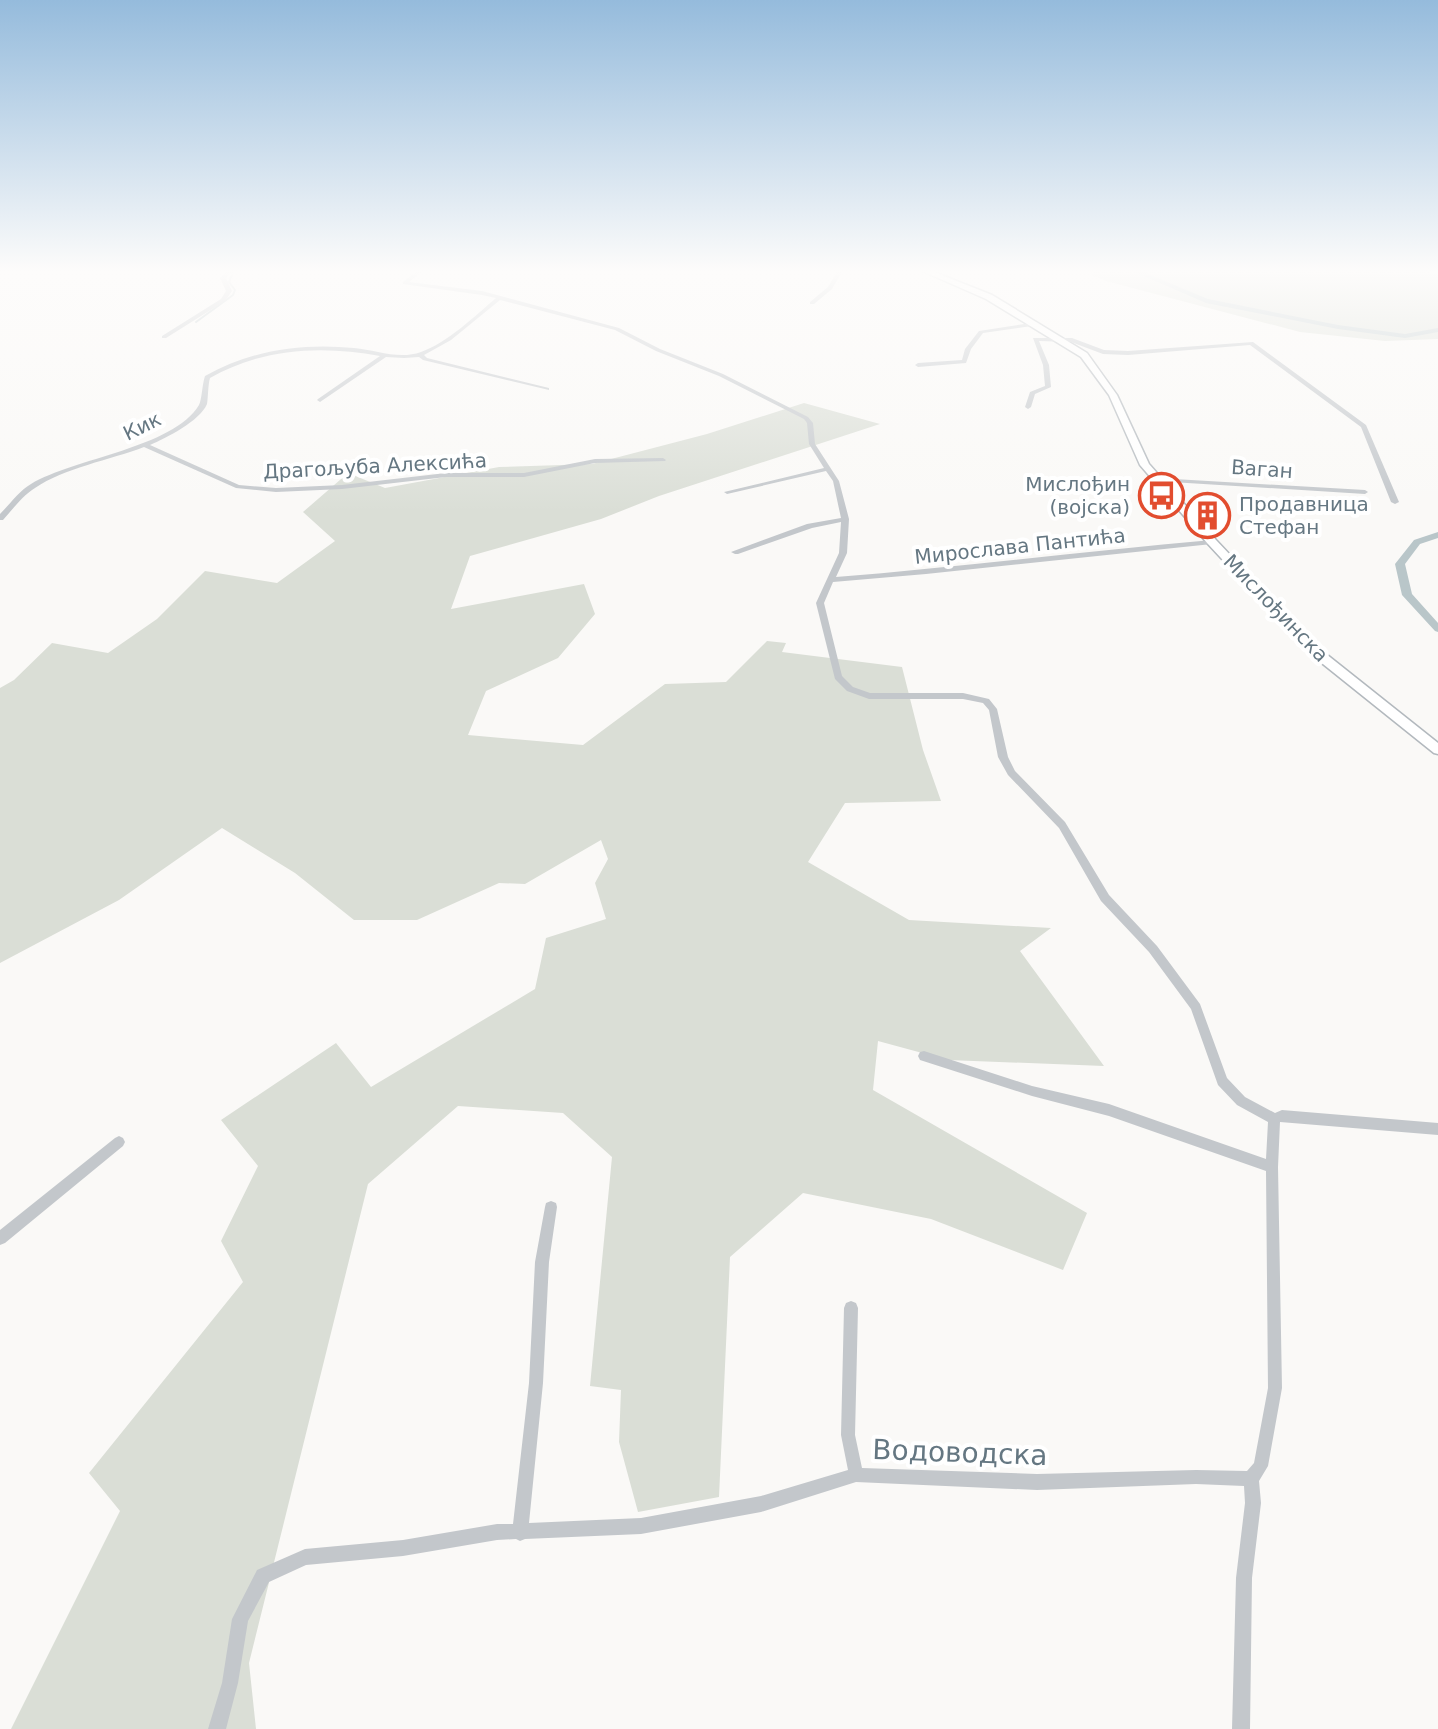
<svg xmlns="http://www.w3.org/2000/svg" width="1438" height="1729" font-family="'DejaVu Sans',sans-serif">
<rect width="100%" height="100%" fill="#faf9f7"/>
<path fill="#daded6" d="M1090 270 1426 271 1438 275V339L1385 341 1300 332 1106 281 1092 275Z
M804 403 880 424 659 496 601 519 470 556 451 609 584 584 595 614 558 658 486 691 468 735 583 745 665 684 726 682 767 641 786 643 782 652 902 667 923 750 941 801 845 803 808 862 909 920 1051 928 1020 951 1104 1066 948 1060 878 1041 873 1090 1087 1213 1063 1270 931 1219 803 1193 730 1257 719 1497 638 1512 619 1442 621 1390 590 1386 612 1157 563 1113 458 1106 368 1184 249 1663 256 1729H11L120 1511 89 1473 243 1282 221 1241 258 1166 221 1120 336 1043 371 1087 535 989 546 938 606 919 595 883 608 859 601 840 525 884 499 883 417 920H354L295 873 222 828 119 900 0 963V688L14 680 52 643 108 653 157 619 205 571 277 583 335 541 303 512 348 473 385 488 499 467 592 464 707 434Z"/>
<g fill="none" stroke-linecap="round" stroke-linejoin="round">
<path stroke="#b9c6c9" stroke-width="2" d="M196 322 233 295 235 290 229 282 234 270"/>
<path fill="#b9c6c9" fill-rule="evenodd" d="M1130 270H1138L1208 299 1338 325 1405 334 1438 328V332L1405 338 1338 329 1206 303Z
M1438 532V538L1420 544 1405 564 1412 594 1438 623V632L1435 631 1402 595 1395 564 1414 540Z"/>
<defs>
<path id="secondary" d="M920 270H929L992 295 1087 353 1117 395 1149 464 1216 540 1316 646 1438 743V754L1434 753 1308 652 1208 544 1140 465 1109 395 1081 357 986 299Z"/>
</defs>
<use href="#secondary" stroke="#b3b9be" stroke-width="3"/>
<path fill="#c3c7cb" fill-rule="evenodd" d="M227 270H233L226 278 232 291 225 301 166 338H162V336L221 299 226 291 220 278Z
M418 270H424L409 282 482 291 619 328 660 349 723 374 808 417 813 423 815 444 839 481 849 519 847 553 836 577C961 567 1086 551 1212 540L1216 542 1212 544 926 574 833 582 824 603 842 676 853 687 870 693H963L989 699 997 709 1008 757 1015 771 1065 822 1109 895 1157 946 1200 1004 1227 1078 1245 1097 1275 1113 1282 1110 1438 1123V1135L1280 1122 1278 1167 1282 1388 1268 1466 1259 1481 1261 1503 1252 1578 1250 1729H1232L1236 1578 1245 1503 1244 1486 1196 1484 1037 1490 856 1482 761 1512 641 1534 525 1539 520 1541 516 1539 497 1540 403 1556 306 1565 269 1582 248 1621 238 1683 226 1729H208L222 1683 232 1619 257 1570 305 1549 403 1540 497 1524H513L529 1383 535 1262 545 1207 546 1203 551 1201 556 1203 557 1207 549 1262 543 1383 529 1523 641 1518 761 1496 848 1470 841 1435 844 1308 846 1303 851 1301 856 1303 858 1308 855 1435 862 1468 1037 1474 1196 1470 1247 1471 1254 1463 1268 1388 1266 1171 1109 1116 1032 1096 920 1060 918 1056 920 1052 924 1051 1032 1086 1109 1104 1266 1159 1268 1122 1237 1105 1218 1085 1191 1009 1149 952 1101 901 1059 828 1008 775 998 757 989 710 983 703 963 699H869L847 691 835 679 816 603 839 553 841 522 812 528 738 554H735L731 552 807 524 841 518 833 481 826 471 727 494 724 492 824 468 809 444 807 423 804 419 719 376 656 351 615 330 500 300 451 340 424 355 427 358 549 388V390L423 360 419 357 404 358 386 357 320 402 317 400 318 399 380 356C322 345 262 348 210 378 208 384 208 400 207 404 200 421 166 438 150 445L239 485 276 488 342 485 446 473H524L595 459 663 458 666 460 665 461 595 463 524 477H446L342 489 276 492 236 488 144 447C110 460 64 468 35 488 22 496 13 509 3 520H0V514C10 504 19 491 31 484 74 458 173 448 199 405 202 399 202 385 205 376 251 350 302 343 354 348 376 350 399 360 421 352 447 343 475 316 496 298L482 295 403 284V282Z
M838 270H843L832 289 814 304H810V302L828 287Z
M1037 322 1040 324 1039 325 983 333 971 349 966 363 918 367 915 365 918 363 962 360 965 349 979 331Z
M1033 338H1072L1104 350 1128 351 1253 342 1366 425 1399 502 1395 504 1391 502 1361 427 1250 345 1128 355 1103 354 1071 342 1039 341 1049 365 1051 387 1035 394 1031 407 1028 409 1025 407 1030 392 1045 386 1043 365Z
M1157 478 1365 490 1368 492 1365 494 1155 481V479Z
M119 1136 123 1138 125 1142 123 1146 5 1243 0 1245V1230L115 1138Z"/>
<use href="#secondary" fill="#fff" fill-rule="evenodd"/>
</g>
<linearGradient id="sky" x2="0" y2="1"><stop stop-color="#95bbdc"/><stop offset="0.53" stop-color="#fdfcfb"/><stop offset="1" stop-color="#fdfcfb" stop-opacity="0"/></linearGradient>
<rect width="1438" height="512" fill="url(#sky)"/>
<defs>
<symbol id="bus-ring" viewBox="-11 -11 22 22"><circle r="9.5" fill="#fff" stroke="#e24d2f" stroke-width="1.5"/><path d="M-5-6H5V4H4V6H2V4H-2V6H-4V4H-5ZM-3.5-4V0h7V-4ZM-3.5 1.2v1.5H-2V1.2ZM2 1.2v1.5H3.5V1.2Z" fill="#e24d2f"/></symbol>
<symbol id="building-ring" viewBox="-11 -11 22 22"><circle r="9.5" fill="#fff" stroke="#e24d2f" stroke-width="1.5"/><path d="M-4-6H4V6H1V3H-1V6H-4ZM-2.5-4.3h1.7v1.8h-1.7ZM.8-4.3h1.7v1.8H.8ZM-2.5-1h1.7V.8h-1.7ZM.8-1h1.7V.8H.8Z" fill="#e24d2f"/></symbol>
</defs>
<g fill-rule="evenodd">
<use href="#bus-ring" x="1136" y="470" width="51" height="51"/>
<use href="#building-ring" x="1182" y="490" width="51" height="51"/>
</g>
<g text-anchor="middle" stroke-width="8" stroke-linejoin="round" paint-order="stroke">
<g font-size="20" fill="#657782" stroke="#fff">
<text transform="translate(142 426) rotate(-26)" y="7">Кик</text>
<text transform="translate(375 466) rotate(-3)" y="7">Драгољуба Алексића</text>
<text transform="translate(1262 469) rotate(4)" y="7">Ваган</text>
<text transform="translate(1020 546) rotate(-6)" y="7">Мирослава Пантића</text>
<text transform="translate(1276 608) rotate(46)" y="7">Мислођинска</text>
</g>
<g font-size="20" fill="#657782" stroke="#fff" text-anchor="end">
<text x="1130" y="491">Мислођин<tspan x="1130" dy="23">(војска)</tspan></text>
<text x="1239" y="511" text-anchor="start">Продавница<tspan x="1239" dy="23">Стефан</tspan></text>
</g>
<g font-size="28" fill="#657782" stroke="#fff">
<text transform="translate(960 1452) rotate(2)" y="10">Водоводска</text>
</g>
</g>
</svg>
